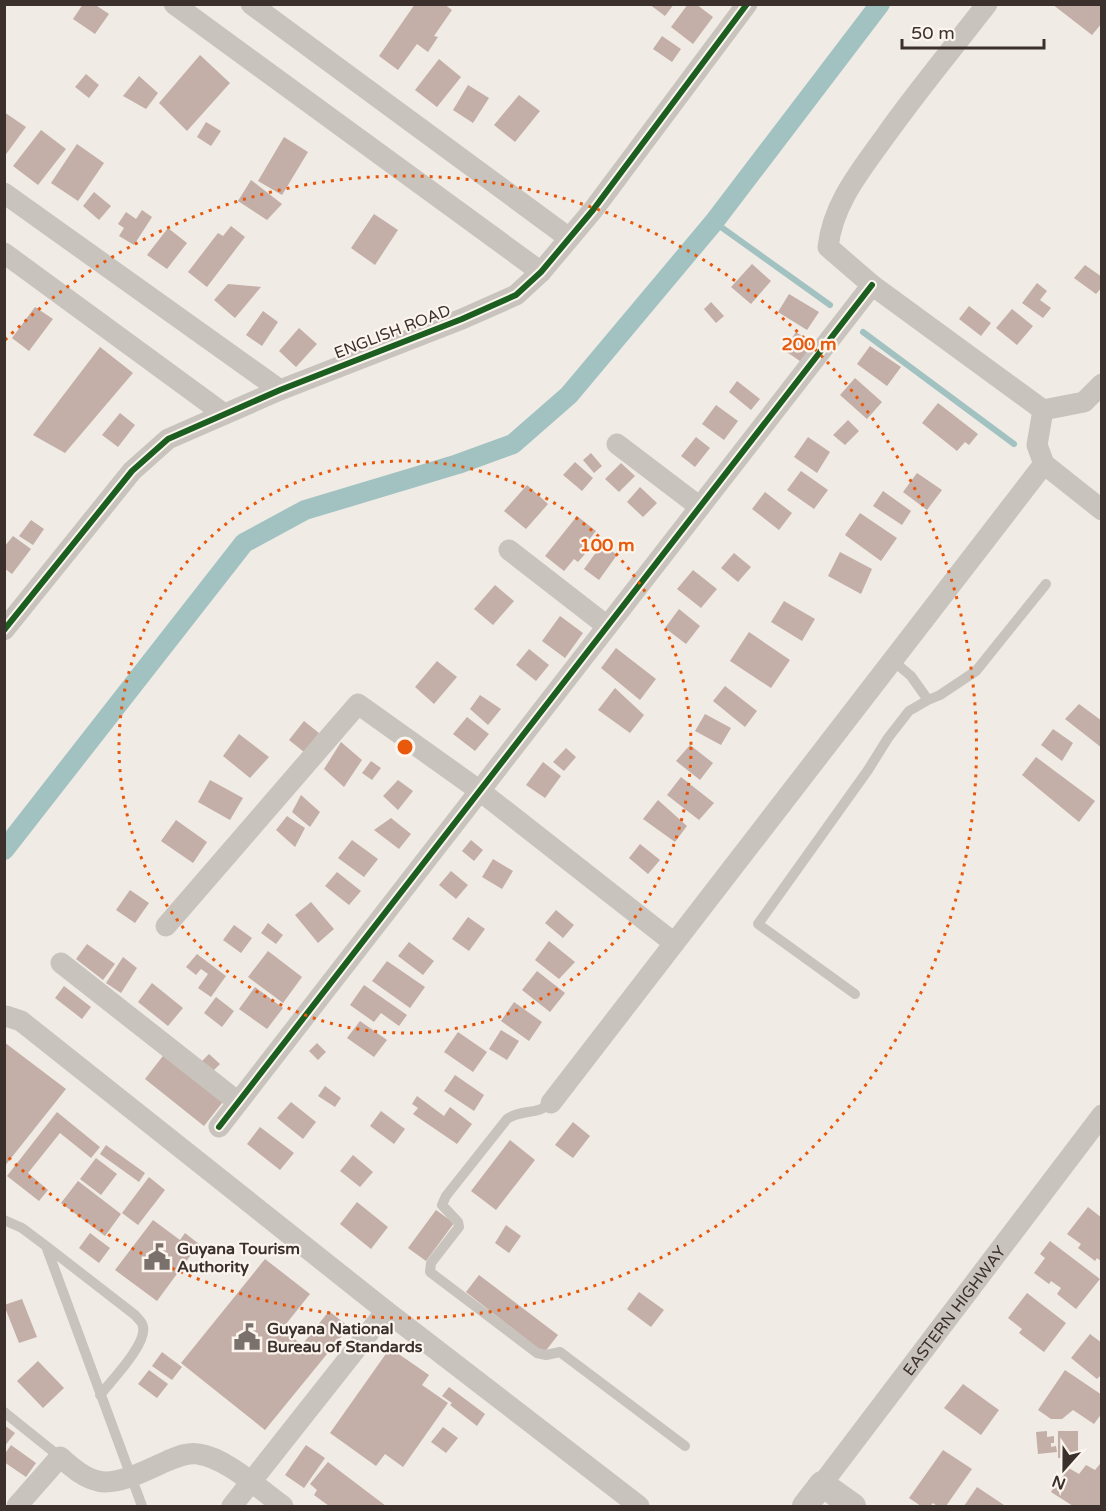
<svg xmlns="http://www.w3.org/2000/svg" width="1106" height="1511" font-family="'Varela Round',sans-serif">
<rect width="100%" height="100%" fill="#f0ebe5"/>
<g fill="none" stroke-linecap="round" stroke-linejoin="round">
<path stroke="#a1c2c1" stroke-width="6" d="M714 222 830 305
M863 332 1014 444"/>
<path stroke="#a1c2c1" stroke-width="20" d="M4 850 244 543 305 510 458 464 513 444 569 395 714 222 880 4"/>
</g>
<path fill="#c3afa7" d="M83 4H94L109 14 95 34 73 19Z
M415 4H444L452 10 434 36 438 37 428 52 417 44 398 70 379 56Z
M649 4H674L665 16Z
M688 4H696L713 17 693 44 671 27Z
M1052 4H1102V23L1092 35Z
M662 36 681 49 672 62 653 49Z
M200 55 230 83 187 131 159 103Z
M439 59 461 77 437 107 415 90Z
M86 74 99 85 89 98 75 87Z
M139 76 158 93 146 109 123 96Z
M468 85 489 98 473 123 453 110Z
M519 95 540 111 515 142 494 125Z
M4 112 26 127 4 157Z
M206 122 221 131 211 146 197 137Z
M41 130 66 149 38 185 13 166Z
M284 137 308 152 282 195 258 181Z
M77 144 104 163 78 201 51 183Z
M251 180 282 204 267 220 238 201Z
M94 192 111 206 99 220 83 206Z
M142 210 152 217 134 245 119 236 124 228 118 224 126 212 136 219Z
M374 214 398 230 375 265 351 248Z
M231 226 245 237 207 287 188 272 218 233 223 236Z
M168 228 187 243 167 269 147 255Z
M752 264 771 281 751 304 731 287Z
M1085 265 1102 277V287L1096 294 1074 278Z
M1037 283 1047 291 1040 300 1051 308 1043 318 1022 303Z
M228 284 261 287 235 318 214 300Z
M789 294 819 312 807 330 778 312Z
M711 302 724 316 716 323 704 309Z
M969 306 991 323 981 336 959 319Z
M35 307 53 319 29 351 12 338Z
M1012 309 1033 326 1017 345 996 328Z
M263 311 278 322 262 346 246 335Z
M299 328 317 344 296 367 279 351Z
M796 332 817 346 804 364 784 350Z
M870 346 901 367 887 386 857 364Z
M100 347 133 373 65 453 33 435Z
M855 378 882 402 867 419 840 395Z
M737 381 760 399 751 410 729 392Z
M938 403 978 434 969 445 965 442 957 451 922 423Z
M716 405 738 421 724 440 702 424Z
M120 413 135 425 118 447 102 435Z
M848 420 859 431 845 445 833 435Z
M696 437 710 448 695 467 681 456Z
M808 437 830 452 817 473 794 457Z
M591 453 602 466 594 473 583 460Z
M575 462 593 478 582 491 563 475Z
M621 463 635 476 619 492 605 479Z
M801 471 828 490 814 509 787 490Z
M917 473 942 490 927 510 903 492Z
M527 485 548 504 526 529 504 511Z
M640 487 657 503 643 517 627 502Z
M883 491 911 511 902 525 873 506Z
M765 492 792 513 779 530 752 509Z
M860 513 897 538 881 561 845 535Z
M577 516 596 531 580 551 585 554 578 562 574 559 564 571 545 556Z
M31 520 44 529 33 545 19 536Z
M13 536 31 549 12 574 4 568V547Z
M602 544 617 555 599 580 584 569Z
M840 552 872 569 861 594 828 576Z
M734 553 751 567 738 582 721 568Z
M693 570 717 589 701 608 677 589Z
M495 585 514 601 493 625 474 609Z
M784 601 815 619 802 641 771 622Z
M679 609 700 626 686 644 665 628Z
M560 616 583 633 565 658 542 641Z
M749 632 790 660 771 688 730 661Z
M616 648 656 679 640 700 601 668Z
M529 649 549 665 536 681 516 665Z
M437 661 457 677 434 704 415 687Z
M725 686 757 711 745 727 713 701Z
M615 688 644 715 630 733 598 710Z
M480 695 501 709 488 725 470 709Z
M1079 704 1102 721V748L1065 719Z
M705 714 731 728 721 745 695 731Z
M467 717 489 734 475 751 453 734Z
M304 721 319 733 304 752 289 740Z
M1053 729 1073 743 1062 761 1041 745Z
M239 734 269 757 250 778 223 756Z
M341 742 362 760 344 787 324 769Z
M690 745 713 763 700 780 676 761Z
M566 748 576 757 564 771 553 762Z
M1036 757 1095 801 1079 822 1022 775Z
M371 761 381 768 372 780 362 773Z
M543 762 561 776 545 798 526 785Z
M681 777 714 803 699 820 667 795Z
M210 780 243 798 230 820 198 802Z
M398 780 413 791 398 810 383 796Z
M301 795 320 812 310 827 292 812Z
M658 800 687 826 675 842 643 819Z
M287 816 305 828 295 847 276 830Z
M391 818 411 834 399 849 374 830Z
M176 820 207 842 193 863 161 841Z
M352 840 378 859 364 877 338 858Z
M471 840 483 850 474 861 462 851Z
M640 844 660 860 648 874 629 858Z
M493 859 513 871 502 889 482 877Z
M451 871 468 885 456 899 439 885Z
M337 872 361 891 349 905 325 886Z
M130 890 149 903 135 923 116 910Z
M311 902 334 929 318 943 295 915Z
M556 910 574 925 563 938 545 923Z
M468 917 485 929 469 951 452 939Z
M268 923 283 935 276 944 261 933Z
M234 925 252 938 241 953 223 940Z
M549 941 575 962 559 979 535 960Z
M409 942 434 961 423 975 398 956Z
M87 944 115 964 103 980 76 959Z
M268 951 302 977 283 1003 248 977Z
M197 954 226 976 211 997 198 988 208 974 201 969 196 975 186 967Z
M123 957 137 968 121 993 106 983Z
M387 961 425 987 410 1008 372 981Z
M537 971 565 993 550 1012 522 990Z
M152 983 183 1008 168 1026 138 1002Z
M364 985 407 1015 399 1026 381 1013 374 1022 350 1005Z
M64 986 91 1007 82 1019 55 998Z
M255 987 283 1008 267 1029 239 1009Z
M216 997 234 1011 222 1027 204 1013Z
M514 1002 542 1022 529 1041 501 1021Z
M360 1021 387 1040 374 1057 347 1038Z
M501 1030 519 1041 507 1060 489 1049Z
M458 1032 487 1052 473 1072 444 1052Z
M4 1042 66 1089 4 1167Z
M317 1043 326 1052 318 1060 309 1051Z
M166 1052 226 1098 204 1126 145 1079Z
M209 1054 220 1064 212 1072 201 1062Z
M455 1075 484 1095 474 1111 444 1091Z
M325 1086 341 1098 335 1107 318 1096Z
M417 1096 444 1116 450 1107 472 1124 457 1144 413 1114 418 1108 412 1104Z
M291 1102 316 1122 303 1139 277 1118Z
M381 1111 405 1129 394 1144 370 1126Z
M57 1112 100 1147 91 1158 60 1133 28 1173 48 1190 39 1201 7 1176Z
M573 1122 590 1136 573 1158 555 1145Z
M260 1127 294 1153 280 1170 247 1144Z
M510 1140 535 1160 496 1210 471 1191Z
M106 1145 145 1173 139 1182 100 1154Z
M353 1155 373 1172 360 1187 340 1171Z
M96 1158 117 1174 101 1195 80 1179Z
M149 1177 165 1190 138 1225 122 1213Z
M78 1181 121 1214 105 1236 61 1203Z
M357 1202 388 1227 371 1249 340 1224Z
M1088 1207 1102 1218V1262L1097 1258 1095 1261 1078 1248 1081 1244 1067 1234Z
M436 1210 454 1223 426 1261 408 1248Z
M153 1220 180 1240 185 1233 199 1244 157 1301 115 1270Z
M506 1225 521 1236 509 1253 495 1243Z
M90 1233 110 1248 99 1263 79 1248Z
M1050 1241 1100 1279 1076 1309 1057 1294 1061 1288 1051 1281 1049 1284 1034 1273 1045 1258 1040 1254Z
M265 1259 310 1294 282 1329 302 1345 329 1311 349 1327 265 1430 181 1363Z
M479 1275 558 1335 544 1353 466 1292Z
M639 1292 664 1310 651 1327 627 1309Z
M1027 1293 1066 1323 1044 1352 1019 1333 1022 1329 1008 1318Z
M22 1299 37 1337 19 1343 4 1305Z
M1090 1334 1102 1343V1374L1097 1379 1071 1358Z
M390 1348 429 1375 422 1385 448 1403 403 1467 385 1454 376 1466 330 1433Z
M162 1352 182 1367 172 1380 152 1366Z
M38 1361 64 1388 43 1408 17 1381Z
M149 1370 168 1384 157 1398 138 1384Z
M1065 1370 1102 1395V1413L1094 1424 1073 1410 1062 1419H1051L1038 1410Z
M963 1384 999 1410 981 1435 944 1408Z
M449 1387 485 1414 477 1426 450 1405 452 1403 442 1396Z
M4 1425 15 1433 4 1447Z
M443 1427 458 1438 446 1453 431 1442Z
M1047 1431V1437L1054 1436V1443H1051V1447L1056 1446 1057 1452 1038 1454 1036 1432Z
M1058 1431H1078V1458H1058Z
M11 1445 36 1463 26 1477 4 1462V1455Z
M306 1445 325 1458 304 1488 285 1475Z
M943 1450 972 1469 946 1506H937L933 1503 930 1506H921L909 1498Z
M328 1462 386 1506H329L314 1495 317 1490 310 1484Z
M1100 1464 1102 1465V1506H1073L1051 1492 1067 1467 1079 1474 1086 1465 1095 1470Z
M977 1487 1004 1505 1003 1506H964Z"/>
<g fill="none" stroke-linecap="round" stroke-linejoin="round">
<path stroke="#c9c3be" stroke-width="10" d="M892 660 911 676 928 700
M855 994 758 924 868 770 888 738 909 711 928 700 940 695 976 671 1046 584
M551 1103C538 1115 521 1109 507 1119L446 1196 442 1205 458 1222 459 1227 431 1263 430 1272 537 1353 546 1355 560 1352 685 1446
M4 1220 22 1228 46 1246 142 1506
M46 1246 135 1315C138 1319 143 1322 143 1327 147 1344 111 1381 100 1395
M4 1412 60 1457"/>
<g stroke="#c9c3be" stroke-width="21">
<path d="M174 4 541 272"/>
<path d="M251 4 569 238"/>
<path d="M987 4C953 48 918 90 886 135 861 170 833 203 828 247L872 285 1043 410"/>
<path d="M4 193 280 390"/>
<path d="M4 253 224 414"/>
<path d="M1043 410 1037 445 1044 464 1102 510"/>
<path d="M1043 410 1084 402 1102 384"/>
<path d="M617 444 700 507"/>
<path d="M509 550 607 626"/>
<path d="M4 630 132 471 168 439 280 390 462 319 516 295 541 272 593 210 747 4"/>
<path d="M166 926 358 704 480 791 674 943"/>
<path d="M61 963 238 1102"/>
<path d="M4 1017 6 1016 21 1021 386 1311 639 1506"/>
<path d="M551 1103 1044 464"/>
<path d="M219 1127 872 285"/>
<path id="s1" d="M822 1484 1102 1115"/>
<path d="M17 1506 60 1457C71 1466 83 1478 98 1481 118 1486 149 1469 167 1461 177 1457 187 1452 198 1454 227 1458 259 1489 283 1506"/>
<path d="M232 1506 386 1311"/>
</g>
<path stroke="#c9c3be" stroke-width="26" d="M805 1506 822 1484 853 1506"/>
<defs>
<path id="cycleway" d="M4 630 132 471 168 439 280 390 462 319 516 295 541 272 593 210 747 4
M219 1127 872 285"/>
</defs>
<use href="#cycleway" stroke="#fbf5ee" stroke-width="10"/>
<use href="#cycleway" stroke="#1b5e20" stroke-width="6"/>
</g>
<g fill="none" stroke="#e8590c" stroke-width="3" stroke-dasharray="3 6">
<circle cx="405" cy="747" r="286"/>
<path d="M5 340A571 571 0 1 1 5 1154"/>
</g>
<defs>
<symbol id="civic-bare" viewBox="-9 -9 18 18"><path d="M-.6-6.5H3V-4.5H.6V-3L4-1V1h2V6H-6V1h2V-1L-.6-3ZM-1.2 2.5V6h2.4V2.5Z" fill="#7a716c" stroke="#fbf5ee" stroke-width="2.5" paint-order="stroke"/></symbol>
</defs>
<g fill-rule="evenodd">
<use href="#civic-bare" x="138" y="1238" width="38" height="38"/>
<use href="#civic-bare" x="228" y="1318" width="38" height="38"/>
</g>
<g text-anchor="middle" stroke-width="4.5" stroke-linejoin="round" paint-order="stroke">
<g font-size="16" fill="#3b302b" stroke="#fbf5ee">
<text transform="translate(392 331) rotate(-21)" y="6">ENGLISH ROAD</text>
<text dy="6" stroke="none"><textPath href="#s1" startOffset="218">EASTERN HIGHWAY</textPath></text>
</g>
<g font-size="16" font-weight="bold" fill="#3b302b" stroke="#fbf5ee" text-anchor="start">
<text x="177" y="1254">Guyana Tourism<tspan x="177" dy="18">Authority</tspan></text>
<text x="267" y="1334">Guyana National<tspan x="267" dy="18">Bureau of Standards</tspan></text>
</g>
</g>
<circle cx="405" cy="747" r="9" fill="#e8590c" stroke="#fbf5ee" stroke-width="3"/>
<g font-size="18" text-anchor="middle" font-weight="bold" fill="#e8590c" stroke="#fbf5ee" stroke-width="4.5" stroke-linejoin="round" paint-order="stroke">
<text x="809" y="350">200 m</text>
<text x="607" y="551">100 m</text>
</g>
<rect width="1106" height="1511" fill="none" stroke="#3b302b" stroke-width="12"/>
<g transform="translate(1064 1469) rotate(201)" stroke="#fbf5ee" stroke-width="4.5" paint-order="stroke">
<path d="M0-4.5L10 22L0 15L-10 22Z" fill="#3b302b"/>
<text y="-9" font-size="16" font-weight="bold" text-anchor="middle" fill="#3b302b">N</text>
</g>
<path d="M902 39v9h142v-9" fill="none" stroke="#3b302b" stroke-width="3"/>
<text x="911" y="39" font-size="18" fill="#3b302b" stroke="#fbf5ee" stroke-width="4.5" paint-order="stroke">50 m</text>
</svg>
